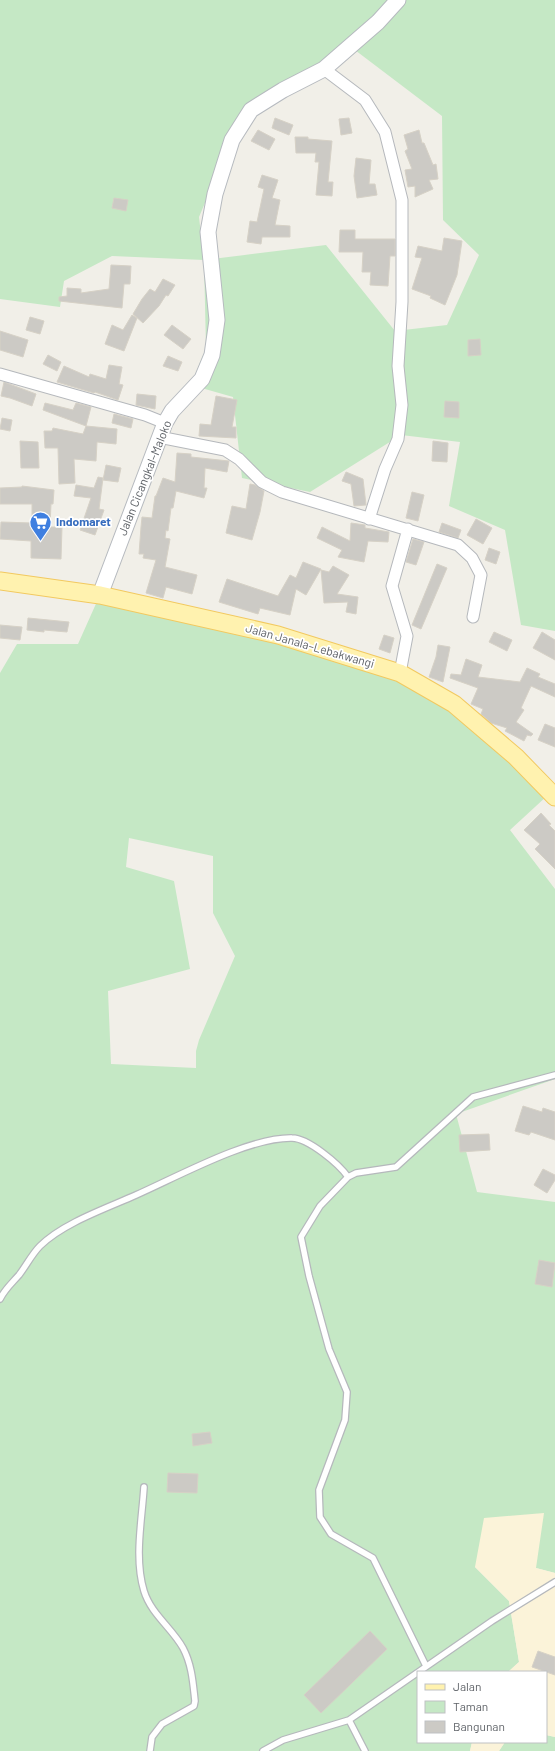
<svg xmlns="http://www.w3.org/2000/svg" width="555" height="1751" font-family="Barlow,sans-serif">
<rect width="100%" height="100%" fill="#f1efe8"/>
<path fill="#c5e8c5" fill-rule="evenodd" d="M0 0H555V631L521 625 505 530 449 506 460 442 401 435 310 492 242 478 233 397 191 385 206 348 204 260 112 256 64 281 60 307 0 299ZM347 44 442 116 443 220 479 255 447 325 395 331 326 245 204 260 199 217 241 118Z
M99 597 401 677 482 732 548 795 510 830 555 889V1079L456 1114 477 1192 555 1202V1573L536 1568 475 1567 509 1601 519 1662 508 1672H418V1742H472L470 1751H0V673L17 644H78ZM129 838 213 856V913L235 956 199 1040 196 1051V1068L111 1064 108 991 190 969 174 881 126 867Z
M546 1735 555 1737V1751H499L505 1742H546Z"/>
<path fill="#fbf3d9" d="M544 1513 536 1568 555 1573V1737L546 1735V1672H508L519 1662 509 1601 475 1567 484 1518Z
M472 1742H505L499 1751H470Z"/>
<path fill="#cccac5" stroke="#d6d1c6" d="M275 118 293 125 289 135 272 128Z
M349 118 352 133 341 135 339 119Z
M258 130 275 139 269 150 251 141Z
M419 130 422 143H424L433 165 436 164 438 179 429 180 433 189 415 197V186L408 187 405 170 412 169 405 151 408 149 404 135Z
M295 137H308V139L332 141 328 182H333L332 196 316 195 319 162H315L316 153H296Z
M356 158 371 160 369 184H375L377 195 357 198 354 176Z
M262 175 278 180 272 198 280 200 275 225 290 226V237H262L261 244 247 242 250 221 257 222 264 189 258 187Z
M114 198 128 200 126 211 112 208Z
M340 230H355V239H395V256H390L388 286 370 285 371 272H362L363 252H339Z
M444 238 462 241 457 275 445 305 430 298 431 296 412 289 422 258 415 257 418 246 442 251Z
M111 265 131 266 130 284H124L122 308 59 301V297L67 296V288L81 289V293L109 289Z
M163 279 175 285 168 296 166 295 159 306 143 323 133 314 142 299 150 289 155 292Z
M132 315 137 318 124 351 105 344 112 325 123 330Z
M30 317 44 321 40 334 26 330Z
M172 325 191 339 183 349 164 335Z
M0 331 28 340 23 357 0 350Z
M480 339 481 355 468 356V340Z
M48 355 61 362 57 371 43 364Z
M168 356 182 362 178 371 163 366Z
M109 365 122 367 119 384 123 385 118 400 95 392 94 393 57 382 64 366 89 377 90 374 106 379Z
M4 382 36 394 32 406 10 398 1 396Z
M137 394 156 396 155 409 136 405Z
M216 396 237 400 232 427H236V438L199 436 200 424 211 425Z
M445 401 459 402V418L444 417Z
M45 403 73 410 76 403 91 407 86 426 43 410Z
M114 414 133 419 131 428 112 423Z
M2 418 12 420 10 431 0 429Z
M86 426 117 429 116 444 97 442 96 461 74 459 75 483 59 484 58 448H45L44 431H52L53 428 83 434Z
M20 441 38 442 39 468H21Z
M433 441 448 443 447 462 432 461Z
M177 453 191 454V457L229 461 227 472 205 468 204 488H207L204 498 176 491 173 508H171L168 531 166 530 165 538 170 539 165 567 197 575 192 594 166 587 163 598 146 593 156 560 143 558 144 554H139L141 527 142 517 152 518 155 496H156L163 478 175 482Z
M106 465 121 468 118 482 103 480Z
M346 472 363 479 366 505 354 506 351 484 342 481Z
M98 477 103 478 99 509 104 510 95 535 80 530 91 498 74 496 76 485 94 488Z
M250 484 255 485 264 491 260 512 252 540 226 533 232 506 246 509Z
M22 486 54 490 53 504H51L50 527H62L61 559 31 558V541L0 539 1 522 32 523V504H0V488L22 487Z
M412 492 424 495 418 521 406 518Z
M476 519 492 528 483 544 467 535Z
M351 523 365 525V528L389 532 388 542 368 541 364 562 338 557 342 550 317 538 322 527 350 541Z
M442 523 461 530 458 538 439 532Z
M413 539 424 542 416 565 406 562Z
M489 548 500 552 496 564 485 560Z
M303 562 321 569 306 595 296 589 290 615 260 608 258 614 219 602 227 579 278 596 290 575 296 578Z
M437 564 447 568 421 629 412 625Z
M333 566 349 575 337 594 358 597 356 614 346 612 348 602 324 603 321 570 329 572Z
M28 618 69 622 67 632 44 630V632L27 630Z
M0 625 22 627 20 640 0 638Z
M494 632 512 640 507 651 489 642Z
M542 632 555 640V660L533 648Z
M384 635 394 638 390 653 379 649Z
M438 645 450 647 443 682 429 677 436 657Z
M466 659 482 665 478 677 520 682 527 668 540 674 538 677 555 684V697L531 686 521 708 524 710 516 722 533 734 531 736 527 735 524 741 505 731 507 728 491 723 481 714 483 709 471 704 478 688 450 678 451 674 461 675Z
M545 724 555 728V747L538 740Z
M541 813 551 824 549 825 555 831V869L535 849 540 844 524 830Z
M523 1106 542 1112 543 1108 555 1112V1140L531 1132 529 1135 515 1131Z
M489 1134 490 1150 460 1152 459 1135Z
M543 1169 555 1175V1180L547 1193 534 1185Z
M539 1260 555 1263 552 1287 535 1284Z
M210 1432 212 1443 193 1446 192 1434Z
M168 1473 198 1474 197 1493 167 1492Z
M370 1631 387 1649 321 1713 304 1695Z
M538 1651 555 1657V1675L532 1667Z"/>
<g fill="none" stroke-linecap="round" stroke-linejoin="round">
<defs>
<path id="lane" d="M348 1177 320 1206 301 1237 309 1276 329 1349 347 1392 345 1420 319 1490 320 1517 331 1534 373 1558 426 1666
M0 1299C5 1289 12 1283 19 1275 26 1266 32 1254 40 1246 63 1223 107 1208 136 1195 177 1177 249 1137 292 1138 308 1138 339 1164 348 1177L356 1173 396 1167 473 1097 555 1075
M144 1487C142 1520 134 1558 144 1591 151 1614 172 1628 183 1648 192 1665 193 1683 195 1701L194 1706 162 1724 152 1737 150 1751
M349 1720 365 1751
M263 1751 283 1740 349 1720 492 1621 555 1582"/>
<path id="street" d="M324 69 365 100 385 132 402 200V302L398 366 402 405 398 439 385 469 369 519
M0 374 145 415 165 423
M159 437 225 450 239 459 262 482 282 492 458 545 472 558 481 575 473 617
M400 673 407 636 392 586 408 529"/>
<path id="secondary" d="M100 595 165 423 172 411 202 379 212 355 217 320 208 232 215 194 232 140 251 110 283 90 324 69 378 22 398 0"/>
<path id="primary" d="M0 581 100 595 278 635 400 673 454 704 516 757 555 797"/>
</defs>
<use href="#lane" stroke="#b5b8bc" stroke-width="8"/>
<use href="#street" stroke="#b5b8bc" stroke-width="13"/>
<use href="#secondary" stroke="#b6babf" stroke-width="17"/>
<use href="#primary" stroke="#f2c960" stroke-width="19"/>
<use href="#lane" stroke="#fff" stroke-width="5.5"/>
<use href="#street" stroke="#fff" stroke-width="11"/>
<use href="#secondary" stroke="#fff" stroke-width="15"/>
<use href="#primary" stroke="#fff2af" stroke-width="17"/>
</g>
<defs>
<symbol id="supermarket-pin" viewBox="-11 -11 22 30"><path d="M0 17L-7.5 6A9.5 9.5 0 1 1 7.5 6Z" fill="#3f7fe0" stroke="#fff"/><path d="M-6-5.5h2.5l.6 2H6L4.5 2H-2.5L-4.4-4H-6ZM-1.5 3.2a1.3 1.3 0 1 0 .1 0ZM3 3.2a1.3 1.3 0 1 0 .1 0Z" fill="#fff"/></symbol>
</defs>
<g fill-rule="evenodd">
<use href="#supermarket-pin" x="28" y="510" width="25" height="34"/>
</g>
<g text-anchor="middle" stroke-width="3.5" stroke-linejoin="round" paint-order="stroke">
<g font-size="12" fill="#5f6368" stroke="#fff">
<text transform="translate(145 478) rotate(-68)" y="4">Jalan Cicangkal–Maloko</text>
<text transform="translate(310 646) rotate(16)" y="4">Jalan Janala–Lebakwangi</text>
</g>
<g font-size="12" font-weight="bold" fill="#366cbe" stroke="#fff" text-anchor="start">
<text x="56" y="526">Indomaret</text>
</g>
</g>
<rect x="417" y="1671" width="130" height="72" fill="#ffffff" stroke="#bfc1c3"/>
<rect x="425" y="1684" width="20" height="6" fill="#fff2af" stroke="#bfc1c3"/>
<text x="453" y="1691" font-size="12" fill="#5f6368">Jalan</text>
<rect x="425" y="1701" width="20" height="12" fill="#c5e8c5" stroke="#bfc1c3"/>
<text x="453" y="1711" font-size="12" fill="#5f6368">Taman</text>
<rect x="425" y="1721" width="20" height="12" fill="#cccac5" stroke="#bfc1c3"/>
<text x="453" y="1731" font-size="12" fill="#5f6368">Bangunan</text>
</svg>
